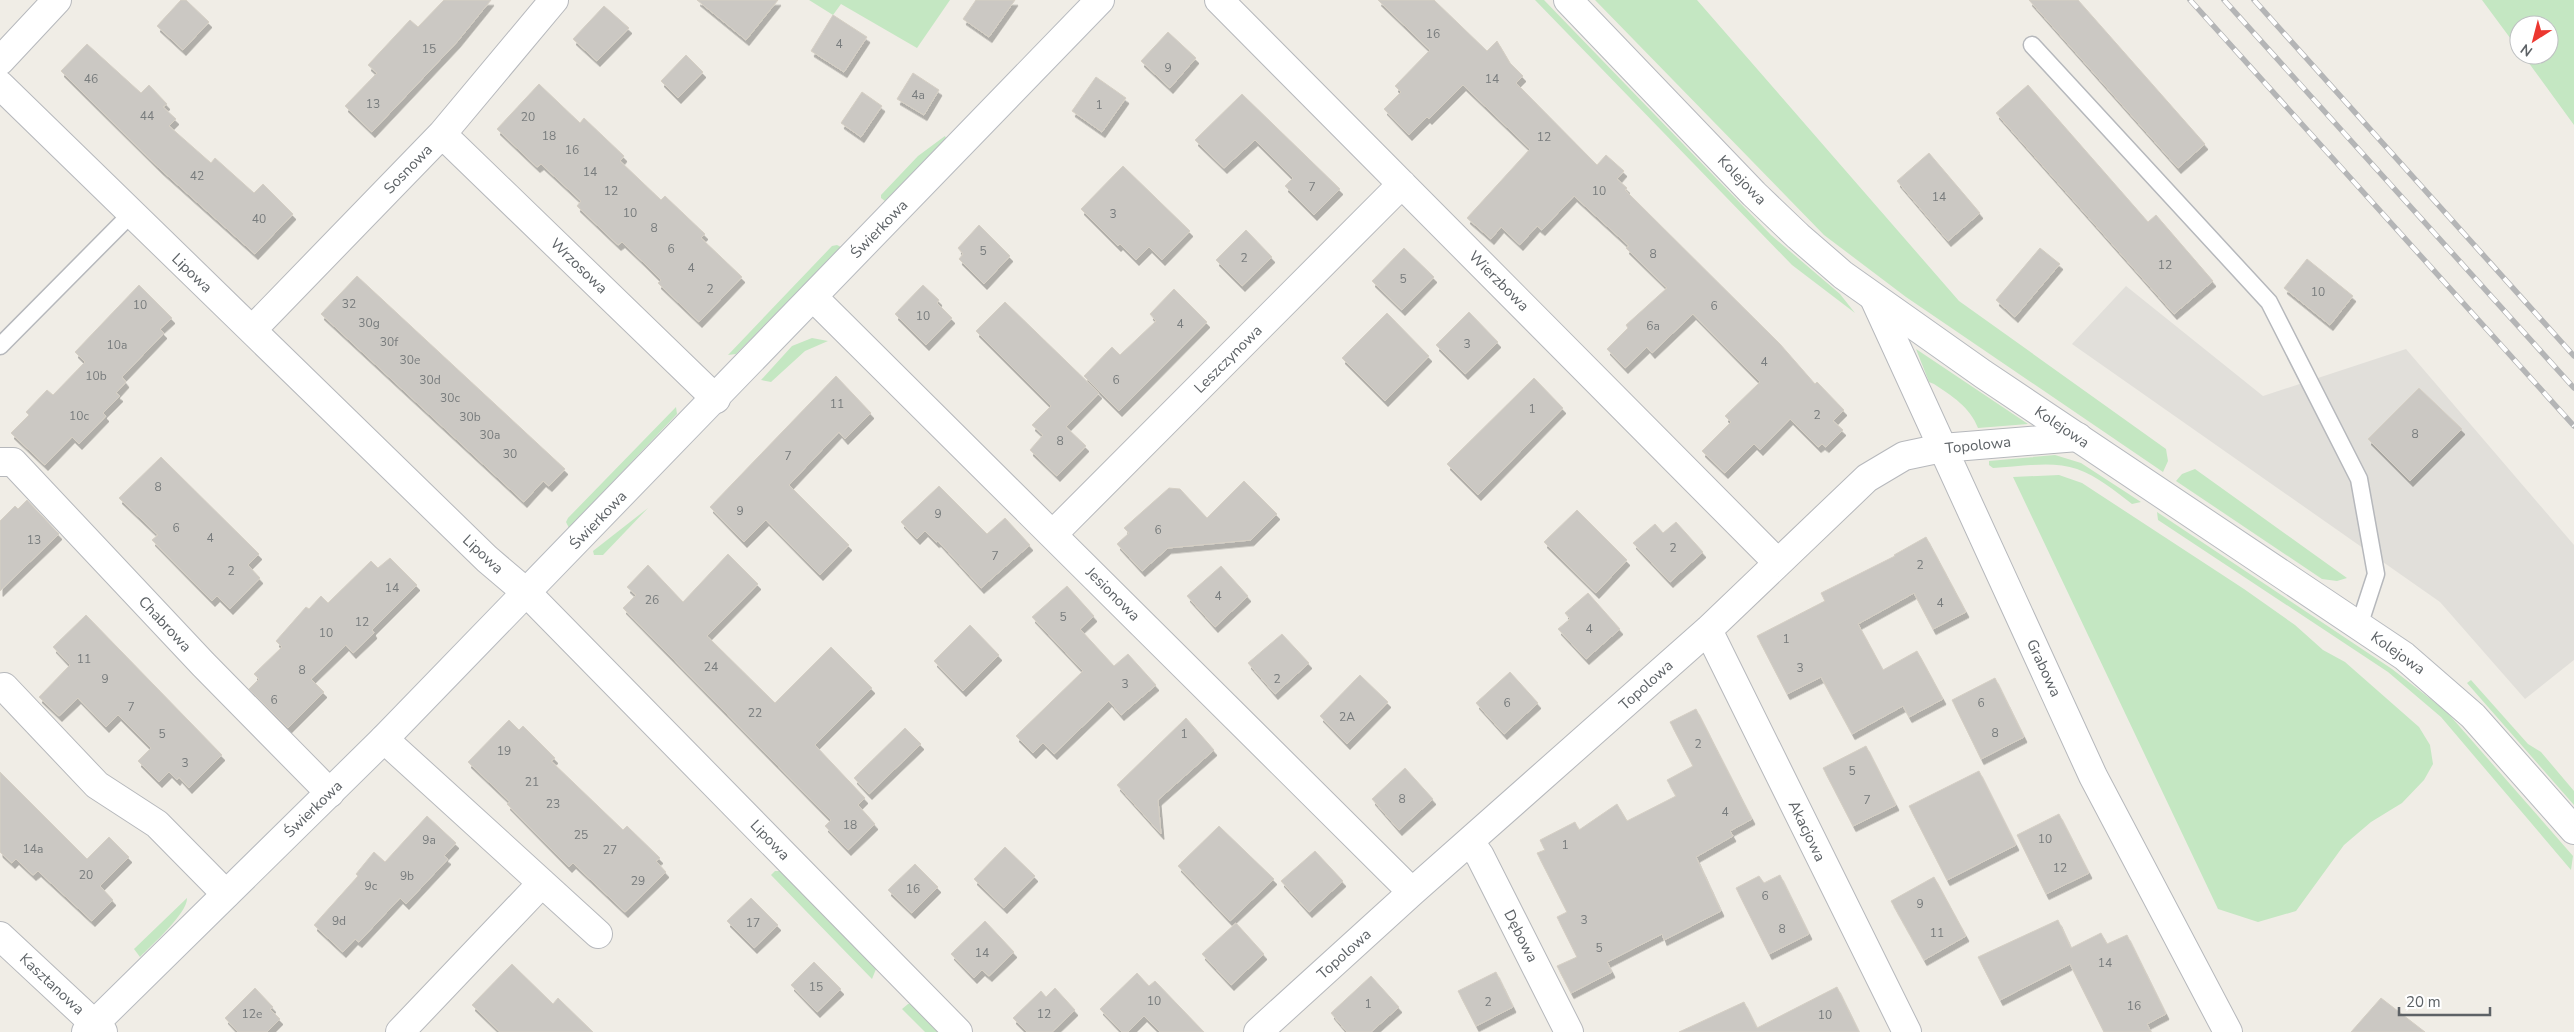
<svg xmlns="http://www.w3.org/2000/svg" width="2574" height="1032" font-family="'Nunito Sans',sans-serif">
<defs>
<filter id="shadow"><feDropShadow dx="3" dy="5.5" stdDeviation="0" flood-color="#0004"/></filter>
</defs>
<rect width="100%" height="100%" fill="#f0ede6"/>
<path fill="#e1dfda" d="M2126 286 2263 396 2406 349 2574 545V660L2525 699 2440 602 2072 344Z"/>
<path fill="#c4e7c2" d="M809 0H950L917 48 841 4 833 15Z
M1535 0H1544L1771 235 1840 294 1855 313 1792 265Z
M1595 0H1697L1959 301 2166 449 2168 461 2163 472 1906 297 1824 235Z
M2482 0H2574V125L2523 55H2549V25H2519V50Z
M945 136 946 138 885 201 881 198V195L918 156Z
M837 245 841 247 736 354 728 355 832 246Z
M812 338 828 341 805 351 771 382 761 380 792 346Z
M1916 349 2028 424 1978 428C1970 407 1952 396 1934 384L1929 382Z
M676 407 677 414 569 528 566 522 568 518Z
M2055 455 2081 463 2141 502 2132 504C2115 491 2097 476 2077 469 2052 460 2019 467 1993 468L1989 465V461Z
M2195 469 2347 578 2337 581 2322 579 2176 481 2182 474Z
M2059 475 2082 483 2244 589 2295 625 2323 650 2345 662 2419 727 2430 745 2433 764 2424 780 2402 803 2371 822 2344 845 2296 911 2258 922 2218 909 2013 477Z
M648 508 603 555H594L593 551Z
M2157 512 2392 669 2446 711 2573 856 2571 870 2441 717 2388 672 2158 520Z
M2471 680 2528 744 2541 752 2574 791V805L2467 683Z
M775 871H783L876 969 872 979 771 875Z
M187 898C188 913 151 946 140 957L134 949Z
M913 1003 941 1032H925L902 1009 908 1004Z"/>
<path fill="#cbc8c3" stroke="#d5cfc4" filter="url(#shadow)" d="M181 0H186L209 22 183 50 157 26Z
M444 0H491L457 42 372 132 345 106 377 73 368 65 410 20 418 27Z
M697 0H778L746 40Z
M976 0H1015L989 37 963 19Z
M1378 0H1434L1487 51 1497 41 1510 63 1523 76 1516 83 1597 165 1606 155 1624 171 1617 179 1627 188 1625 190 1780 344 1815 384 1817 382 1844 410 1833 421 1843 430 1826 447 1822 444 1818 447 1790 419 1760 450 1754 444 1725 473 1702 451 1731 422 1725 416 1760 382 1693 314 1652 353 1647 347 1625 368 1607 349 1628 328 1626 325 1667 288 1626 248 1629 246 1574 196 1542 230 1537 226 1520 245 1501 227 1491 239 1467 218 1530 149 1463 85 1429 119 1427 117 1409 135 1384 109 1401 92 1395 86 1430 50Z
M2029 0H2078L2205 144 2178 168Z
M604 6 629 28 597 61 573 39Z
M833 15 867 37 844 72 811 51Z
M1168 32 1196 58 1170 88 1141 61Z
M87 44 141 93 149 85 167 104 163 107 176 119 169 126 211 163 215 158 254 193 263 184 293 214 255 254 159 168 61 71Z
M686 55 703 72 678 98 661 81Z
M913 73 939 90 924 115 897 99Z
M1096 77 1126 98 1102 132 1072 111Z
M539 84 580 123 584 118 624 156 620 161 661 200 665 196 705 234 701 238 742 277 699 322 658 283 661 280 642 261 622 242 618 245 577 206 581 201 541 164 537 167 497 129Z
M2028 85 2148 222 2156 215 2213 281 2174 314 1996 113Z
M862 92 882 106 861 137 841 123Z
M1242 94 1340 189 1314 215 1285 186 1293 178 1255 140 1224 168 1195 140Z
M1929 153 1980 213 1948 241 1897 181Z
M1123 166 1190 231 1162 260 1149 247 1136 260 1120 244 1118 246 1081 209Z
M979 225 1010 256 984 284 959 259 963 254 958 248Z
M1246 230 1272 257 1242 286 1216 260Z
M1404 248 1434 277 1402 310 1372 281Z
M2040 248 2060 264 2015 317 1996 300Z
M2307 259 2353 296 2330 325 2284 288Z
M357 276 565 469 549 486 543 481 524 502 321 314Z
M139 285 172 318 160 329 164 333 122 377 126 382 116 393 120 396 103 413 106 416 79 444 72 437 45 465 11 433 29 415 26 412 47 390 53 395 85 362 75 352Z
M923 285 939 300 937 303 952 318 926 345 895 314Z
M1174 289 1207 322 1119 411 1084 376 1112 347 1120 355 1156 321 1150 314Z
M1005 302 1099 393 1066 427 1086 446 1057 476 1030 450 1043 435 1032 425 1051 406 976 331Z
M1469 312 1498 342 1465 374 1436 345Z
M1387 313 1429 356 1385 401 1342 358Z
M836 376 871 413 845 439 839 432 789 485 849 545 820 575 766 520 744 542 710 507Z
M1534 378 1563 408 1478 495 1447 464Z
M2419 388 2462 429 2410 481 2368 439Z
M161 457 259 554 248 565 260 578 230 609 217 596 212 601 152 540 158 535 119 498Z
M1244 481 1277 514 1251 540 1168 548 1142 571 1117 544 1129 533 1124 528 1169 488 1180 489 1207 518Z
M939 486 987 534 1005 518 1030 545 981 588 938 541 936 542 925 531 917 539 901 522Z
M27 500 59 534 0 591V521L15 506 18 509Z
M1577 510 1627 560 1596 593 1544 542Z
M1676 522 1703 552 1670 582 1633 543 1655 524 1663 533Z
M1926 537 1966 612 1933 629 1914 593 1858 624 1883 670 1917 651 1943 699 1909 717 1903 706 1852 734 1821 677 1787 694 1757 636 1825 601 1821 593 1895 556 1894 555Z
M728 554 758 584 707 636 775 703 831 647 872 688 815 745 865 798 858 805 875 824 848 850 825 826 831 820 623 608 636 595 627 587 648 565 683 602Z
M390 558 417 585 372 630 374 633 353 653 346 645 311 679 324 692 288 728 249 689 259 679 254 674 282 647 276 641 306 607 309 609 321 596 328 603 371 561 378 568Z
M1221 566 1248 596 1215 627 1187 596Z
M1067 586 1094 616 1080 629 1114 666 1128 654 1156 685 1121 715 1109 701 1054 754 1043 743 1033 753 1016 736 1083 671 1032 617Z
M1588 593 1620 629 1586 659 1558 629 1570 619 1565 613Z
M86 615 222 755 189 788 179 777 177 780 169 772 159 782 138 761 151 748 118 715 106 727 78 698 59 716 39 697 70 665 53 647Z
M970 625 999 655 963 691 934 661Z
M1282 634 1309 663 1275 694 1248 663Z
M1510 672 1538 703 1504 734 1476 703Z
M1360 675 1388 702 1347 744 1320 716Z
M1995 678 2024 737 1981 759 1952 700Z
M1696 709 1752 819 1730 831 1733 836 1696 857 1721 911 1664 940 1662 934 1607 962 1612 972 1571 993 1557 966 1577 957 1557 917 1567 912 1537 853 1545 850 1540 840 1575 822 1579 830 1617 804 1627 821 1676 796 1667 780 1693 766 1670 722Z
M1186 718 1214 750 1158 800 1161 834 1117 785Z
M509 720 519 730 523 726 555 758 551 761 623 830 627 826 660 858 656 861 666 872 625 912 573 863 569 867 507 804 510 802 468 762Z
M905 728 921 744 869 794 854 778Z
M1866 746 1896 805 1853 826 1823 768Z
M1405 768 1433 799 1399 830 1372 799Z
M1979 771 2016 845 1947 880 1909 806Z
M0 772 87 859 109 837 129 857 100 886 113 900 92 921 38 871 33 875 16 859 12 863 0 852Z
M2059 814 2089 873 2046 894 2017 835Z
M427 816 456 843 444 856 448 859 406 904 400 898 359 942 355 939 343 952 314 925 358 876 356 874 374 852 385 862Z
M1219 826 1274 879 1230 921 1178 866Z
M1005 847 1035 876 1004 908 974 879Z
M1315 851 1343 881 1309 912 1281 881Z
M915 864 938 887 912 913 888 890Z
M1780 875 1809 934 1769 954 1736 888 1759 876 1764 883Z
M1934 877 1966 936 1924 960 1891 901Z
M751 898 778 925 754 948 727 921Z
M2058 920 2071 948 2101 933 2107 944 2127 935 2166 1014 2147 1024 2151 1032H2104L2070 964 2000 1000 1978 957Z
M985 921 1014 952 989 976 982 970 974 978 951 954Z
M1236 923 1264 954 1231 985 1202 954Z
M814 962 841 989 817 1012 791 985Z
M512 964 553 1004 558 998 593 1032H500L472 1005Z
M1496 972 1513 1007 1476 1026 1458 991Z
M1137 973 1149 986 1155 981 1204 1032H1160L1144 1016 1128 1032H1122L1100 1009Z
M1371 976 1399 1007 1371 1032H1347L1331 1013Z
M1837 987 1859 1032H1679L1744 1002 1757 1028Z
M255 988 273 1007 270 1009 280 1019 267 1032H238L225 1018Z
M1055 988 1075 1010 1052 1032H1027L1013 1018 1041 991 1046 997Z
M2381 998 2425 1032H2351Z"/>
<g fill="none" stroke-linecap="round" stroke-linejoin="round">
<defs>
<path id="lane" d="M2032 45 2269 302 2359 479 2376 574 2359 626
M0 346 131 214"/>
<path id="street" d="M1219 0 1778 563
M0 61 57 0
M0 85 487 559 527 593 958 1032
M442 134 716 399
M813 297 1412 892
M1874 298 2093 776 2228 1032
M252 330 442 134 554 0
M0 462H13L203 664 330 793
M1053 534 1402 184
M1708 630 1907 1032
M4 687 97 785 157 824 226 894
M384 739 598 934
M1470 842 1480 856 1569 1032
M0 936 103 1032
M400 1032 542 883
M1258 1032 1412 892 1708 630 1867 478 1904 456 1942 448 2078 437"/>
<path id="secondary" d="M1568 0 1754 194 1798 236 1843 275 1983 374 2404 656 2473 716 2574 830
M86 1032 384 739 1100 0"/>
</defs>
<use href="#lane" stroke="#b6b8bc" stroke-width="19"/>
<use href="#street" stroke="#b6b8bc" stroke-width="30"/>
<use href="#secondary" stroke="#b7babf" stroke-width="30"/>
<use href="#lane" stroke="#fff" stroke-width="16"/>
<use href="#street" stroke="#fff" stroke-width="28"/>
<use href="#secondary" stroke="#fff" stroke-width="28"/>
<defs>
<path id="rail" d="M2190 0 2574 426
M2224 0 2574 388
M2254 0 2574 356"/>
</defs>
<use href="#rail" stroke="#b4b5b6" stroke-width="5.5"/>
<use href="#rail" stroke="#fff" stroke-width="4" stroke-dasharray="11" stroke-linecap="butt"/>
</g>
<g text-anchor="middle" stroke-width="4" stroke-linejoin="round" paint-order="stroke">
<g font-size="12" fill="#787c7d">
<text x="1433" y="38">16</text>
<text x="839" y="48">4</text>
<text x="429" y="53">15</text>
<text x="1168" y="72">9</text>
<text x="91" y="83">46</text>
<text x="1492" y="83">14</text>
<text x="918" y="99">4a</text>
<text x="373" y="108">13</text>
<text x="1099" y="109">1</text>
<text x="147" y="120">44</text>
<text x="528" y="121">20</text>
<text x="549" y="140">18</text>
<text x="1544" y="141">12</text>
<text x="572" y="154">16</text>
<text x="590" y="176">14</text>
<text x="197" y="180">42</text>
<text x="1312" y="191">7</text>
<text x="611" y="195">12</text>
<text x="1599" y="195">10</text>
<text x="1939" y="201">14</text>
<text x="630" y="217">10</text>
<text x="1113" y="218">3</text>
<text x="259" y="223">40</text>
<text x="654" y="232">8</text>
<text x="671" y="253">6</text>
<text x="983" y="255">5</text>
<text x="1653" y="258">8</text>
<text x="1244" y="262">2</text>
<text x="2165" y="269">12</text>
<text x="691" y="272">4</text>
<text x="1403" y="283">5</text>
<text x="710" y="293">2</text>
<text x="2318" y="296">10</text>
<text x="349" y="308">32</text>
<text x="140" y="309">10</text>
<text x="1714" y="310">6</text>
<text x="923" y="320">10</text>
<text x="369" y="327">30g</text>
<text x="1180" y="328">4</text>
<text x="1653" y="330">6a</text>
<text x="389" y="346">30f</text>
<text x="1467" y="348">3</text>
<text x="117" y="349">10a</text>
<text x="410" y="364">30e</text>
<text x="1764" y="366">4</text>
<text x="96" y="380">10b</text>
<text x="430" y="384">30d</text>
<text x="1116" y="384">6</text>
<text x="450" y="402">30c</text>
<text x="837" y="408">11</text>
<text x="1532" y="413">1</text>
<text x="1817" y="419">2</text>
<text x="79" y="420">10c</text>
<text x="470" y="421">30b</text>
<text x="2415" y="438">8</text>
<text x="490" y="439">30a</text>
<text x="1060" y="445">8</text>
<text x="510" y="458">30</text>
<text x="788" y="460">7</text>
<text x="158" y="491">8</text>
<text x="740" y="515">9</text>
<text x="938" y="518">9</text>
<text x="176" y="532">6</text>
<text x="1158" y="534">6</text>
<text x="210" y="542">4</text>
<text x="34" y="544">13</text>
<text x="1673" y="552">2</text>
<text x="995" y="560">7</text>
<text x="1920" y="569">2</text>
<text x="231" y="575">2</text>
<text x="392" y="592">14</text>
<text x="1218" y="600">4</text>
<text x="652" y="604">26</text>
<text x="1940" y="607">4</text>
<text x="1063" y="621">5</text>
<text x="362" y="626">12</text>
<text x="1589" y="633">4</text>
<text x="326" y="637">10</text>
<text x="1786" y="643">1</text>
<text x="84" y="663">11</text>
<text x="711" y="671">24</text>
<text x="1800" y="672">3</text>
<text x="302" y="674">8</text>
<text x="105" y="683">9</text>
<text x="1277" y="683">2</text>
<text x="1125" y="688">3</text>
<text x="274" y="704">6</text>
<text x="1507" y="707">6</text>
<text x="1981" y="707">6</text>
<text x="131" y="711">7</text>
<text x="755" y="717">22</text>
<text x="1347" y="721">2A</text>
<text x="1995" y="737">8</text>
<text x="162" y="738">5</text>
<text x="1184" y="738">1</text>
<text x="1698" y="748">2</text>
<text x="504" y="755">19</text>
<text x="185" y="767">3</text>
<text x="1852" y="775">5</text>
<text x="532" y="786">21</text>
<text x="1402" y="803">8</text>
<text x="1867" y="804">7</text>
<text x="553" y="808">23</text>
<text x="1725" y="816">4</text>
<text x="850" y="829">18</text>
<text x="581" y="839">25</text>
<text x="2045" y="843">10</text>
<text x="429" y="844">9a</text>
<text x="1565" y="849">1</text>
<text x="33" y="853">14a</text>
<text x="610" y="854">27</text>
<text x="2060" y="872">12</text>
<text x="86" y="879">20</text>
<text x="407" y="880">9b</text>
<text x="638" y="885">29</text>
<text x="371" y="890">9c</text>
<text x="913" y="893">16</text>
<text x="1765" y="900">6</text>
<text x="1920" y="908">9</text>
<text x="1584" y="924">3</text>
<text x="339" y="925">9d</text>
<text x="753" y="927">17</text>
<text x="1782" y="933">8</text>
<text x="1937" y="937">11</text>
<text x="1599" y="952">5</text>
<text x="982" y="957">14</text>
<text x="2105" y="967">14</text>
<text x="816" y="991">15</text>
<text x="1154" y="1005">10</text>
<text x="1488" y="1006">2</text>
<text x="1368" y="1008">1</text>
<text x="2134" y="1010">16</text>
<text x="252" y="1018">12e</text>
<text x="1044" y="1018">12</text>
<text x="1825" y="1019">10</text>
</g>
<g font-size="15" fill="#5d6266" stroke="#fff">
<text transform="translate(408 169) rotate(-46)" y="5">Sosnowa</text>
<text transform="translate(1742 180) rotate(46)" y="5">Kolejowa</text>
<text transform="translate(879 229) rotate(-46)" y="5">Świerkowa</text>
<text transform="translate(579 266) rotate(44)" y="5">Wrzosowa</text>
<text transform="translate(192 273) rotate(44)" y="5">Lipowa</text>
<text transform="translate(1499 281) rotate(45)" y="5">Wierzbowa</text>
<text transform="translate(1228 359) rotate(-45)" y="5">Leszczynowa</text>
<text transform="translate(2062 427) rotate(34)" y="5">Kolejowa</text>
<text transform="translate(1978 445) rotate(-6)" y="5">Topolowa</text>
<text transform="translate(598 520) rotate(-46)" y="5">Świerkowa</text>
<text transform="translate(483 554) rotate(43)" y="5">Lipowa</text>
<text transform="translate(1113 594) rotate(45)" y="5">Jesionowa</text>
<text transform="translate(165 624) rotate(47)" y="5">Chabrowa</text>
<text transform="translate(2398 653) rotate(35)" y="5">Kolejowa</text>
<text transform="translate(2044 668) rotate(65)" y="5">Grabowa</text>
<text transform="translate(1646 685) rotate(-42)" y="5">Topolowa</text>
<text transform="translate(313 809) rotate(-44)" y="5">Świerkowa</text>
<text transform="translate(1807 831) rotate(64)" y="5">Akacjowa</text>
<text transform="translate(770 840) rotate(46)" y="5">Lipowa</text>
<text transform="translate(1521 936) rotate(63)" y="5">Dębowa</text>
<text transform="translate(1344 954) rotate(-42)" y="5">Topolowa</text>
<text transform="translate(52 984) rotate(43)" y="5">Kasztanowa</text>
</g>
</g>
<g transform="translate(2534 40) rotate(216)"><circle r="24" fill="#ffffff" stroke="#bec0c2"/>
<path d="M0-4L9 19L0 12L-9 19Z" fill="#ec3730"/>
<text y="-8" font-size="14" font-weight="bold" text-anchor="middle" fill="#5d6266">N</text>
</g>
<path d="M2399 1007v8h91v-8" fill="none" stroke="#5d6266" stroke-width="2.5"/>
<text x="2406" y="1007" font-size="15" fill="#5d6266" stroke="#ffffff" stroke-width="4" paint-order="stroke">20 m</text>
</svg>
